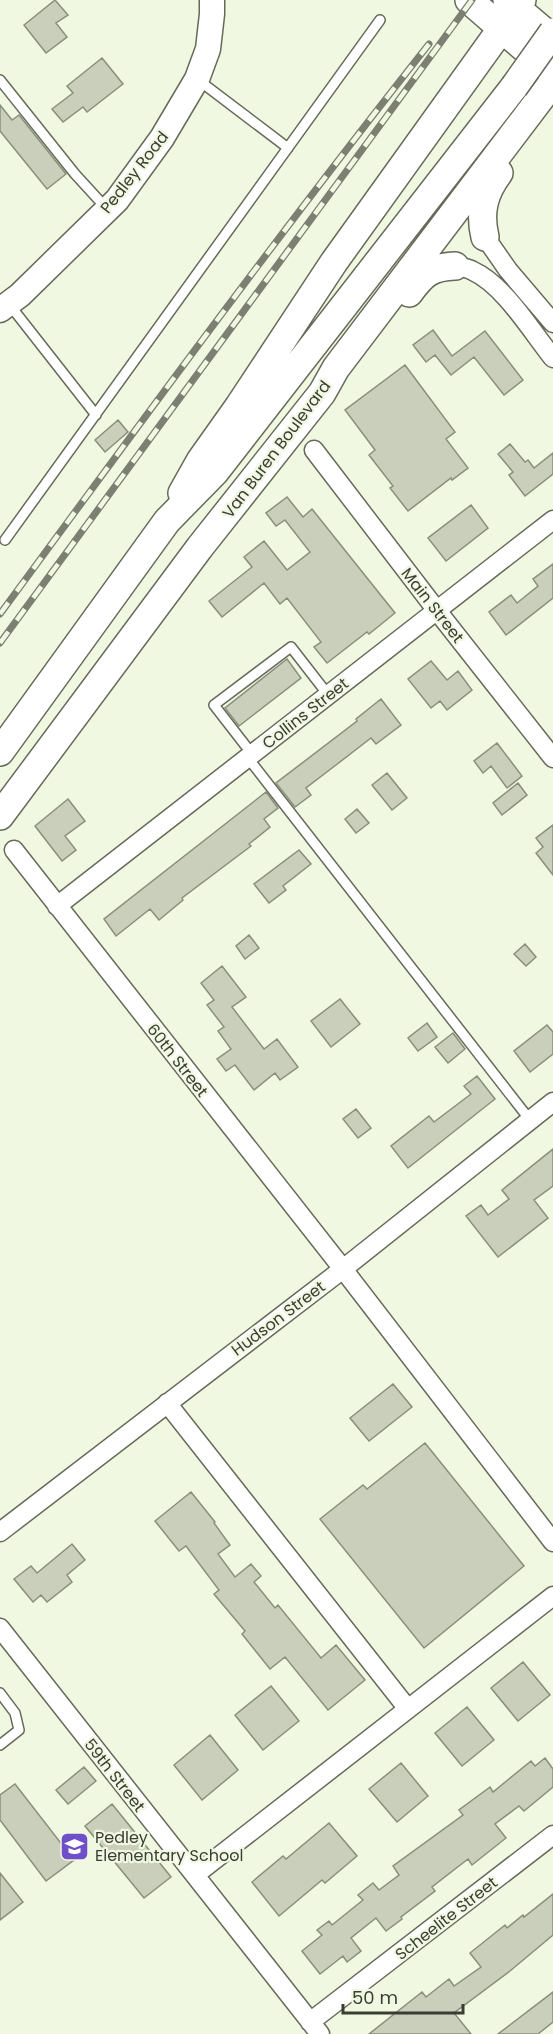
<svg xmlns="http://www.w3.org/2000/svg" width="553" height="2034" font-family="Poppins,sans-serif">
<rect width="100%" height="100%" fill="#f1f8e2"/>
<path fill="#c9cfba" stroke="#898f7b" stroke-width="1.5" d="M55 0 68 15 56 23 67 37 46 53 24 25Z
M102 58 123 84 87 112 83 107 63 122 52 109 73 93 67 86Z
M0 105 12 120 19 115 66 174 47 189 0 131Z
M433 330 452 356 485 331 523 380 504 395 474 357 451 375 435 355 426 362 413 345Z
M405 365 455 432 446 439 468 468 452 480 451 478 408 511 390 488 393 486 369 455 375 450 345 410Z
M118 420 128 432 105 452 95 440Z
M510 444 525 462 528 460 534 468 553 453V474L525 496 509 475 513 472 498 454Z
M287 497 303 517 312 509 395 613 369 634 367 632 327 663 314 647 321 642 287 598 280 604 264 583 222 617 209 601 252 567 244 557 264 541 287 570 310 552 285 520 276 526 266 513Z
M471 505 488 528 446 561 428 538Z
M553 564V598L506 635 489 612 511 595 517 603 538 586 533 579Z
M287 659 301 678 239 726 225 708Z
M431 661 447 680 458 671 472 690 447 710 440 701 431 708 408 679Z
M381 699 401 725 376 744 371 738 336 765 306 788 311 795 295 807 276 783 357 721 356 719Z
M497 743 522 776 507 788 491 766 483 773 474 761Z
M387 773 407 798 392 810 372 785Z
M518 783 527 795 502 815 493 803Z
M266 792 278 808 264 819 270 827 249 844 251 846 182 898 183 900 159 920 150 909 116 936 104 919Z
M68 799 85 821 65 836 76 850 62 861 35 826Z
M357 809 369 823 356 833 345 819Z
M553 825V875L536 853 543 847 536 838Z
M299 850 311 864 283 886 286 890 269 903 254 884Z
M249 935 259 948 245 959 236 946Z
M525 944 536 957 526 966 514 954Z
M222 966 246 997 232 1007 264 1049 277 1039 298 1067 280 1080 275 1073 254 1090 235 1065 226 1071 217 1059 231 1049 218 1031 224 1027 207 1005 214 1000 201 983Z
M340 999 360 1024 331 1047 311 1021Z
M427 1023 437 1037 418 1051 408 1038Z
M547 1025 553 1032V1054L530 1072 514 1051Z
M453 1033 465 1049 448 1063 435 1047Z
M477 1076 495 1099 408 1168 391 1146 429 1116 434 1122 471 1094 464 1086Z
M356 1109 371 1128 358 1138 343 1119Z
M553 1149V1186L534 1200 548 1218 498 1257 466 1216 481 1205 488 1215 509 1199 502 1190Z
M393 1384 412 1407 369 1441 350 1418Z
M425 1443 524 1566 424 1648 320 1519 363 1485 367 1489Z
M191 1492 215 1522 214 1523 230 1545 218 1554 235 1577 251 1564 261 1576 254 1582 275 1608 278 1605 321 1658 336 1645 365 1680 328 1710 285 1657 270 1669 242 1634 245 1631 214 1594 219 1590 186 1546 179 1551 155 1521Z
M72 1544 85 1560 67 1575 72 1582 47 1602 41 1595 33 1602 14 1579 31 1566 37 1573Z
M523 1662 550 1695 518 1721 491 1688Z
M271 1686 299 1721 263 1750 235 1715Z
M467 1707 494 1740 462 1766 435 1733Z
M210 1735 238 1770 202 1800 174 1765Z
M545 1758 553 1769V1787L524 1811 519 1806 495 1824 506 1838 472 1865 468 1859 432 1887 435 1891 401 1917 402 1919 386 1931 376 1918 351 1938 361 1951 347 1962 343 1956 320 1974 302 1951 322 1935 317 1930 329 1921 332 1925 363 1900 358 1895 373 1883 379 1890 399 1875 393 1866 463 1815 459 1810 490 1787 493 1792 531 1761 535 1766Z
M401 1763 428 1796 397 1822 369 1789Z
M84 1767 96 1781 68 1804 56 1790Z
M15 1784 74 1860 46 1881 0 1820V1795Z
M112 1804 171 1877 144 1898 85 1826Z
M329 1823 357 1856 325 1883 322 1880 279 1916 252 1882 283 1856 286 1859Z
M0 1873 23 1902 0 1920Z
M553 1894V1935L510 1971 454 2013 471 2034H369L422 1992 426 1997 449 1979 454 1986 481 1967 470 1953 505 1925 507 1928 523 1915 524 1917Z
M553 1992V2022L538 2034H498Z"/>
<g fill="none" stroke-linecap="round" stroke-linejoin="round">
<defs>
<path id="lane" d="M197 79 288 148
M0 80 75 174 107 209
M9 304 96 415
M5 540 380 20
M252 754 214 705 291 647 329 696
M248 758 530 1120
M0 1693 15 1713 19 1730 0 1745"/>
<path id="street" d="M485 237 508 270 553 323
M455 266C461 267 468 268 473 271 504 285 532 332 553 358
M314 450 438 612 553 758
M14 850 343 1269 553 1542
M57 906 553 520
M167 1403 408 1709
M0 1532 343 1269 553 1102
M0 1628 320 2034
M195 1875 553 1596
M310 2022 553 1835"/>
<path id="secondary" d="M0 310 20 295 117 200 162 138 197 79 208 49 212 14V0"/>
<path id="primary" d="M469 0 552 72
M507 0 553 39
M485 237C479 212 484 193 499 173
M409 293C423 274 430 267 455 266
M182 493 200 461 239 406 334 262 522 0
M0 752 167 521 215 472 514 87
M0 816 200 547 322 393 336 368 553 82"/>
</defs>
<use href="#lane" stroke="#666b59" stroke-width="12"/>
<use href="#street" stroke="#666b59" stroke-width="21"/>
<use href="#secondary" stroke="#666b59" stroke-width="27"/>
<use href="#primary" stroke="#666b59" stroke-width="30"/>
<use href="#lane" stroke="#fff" stroke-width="9"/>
<use href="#street" stroke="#fff" stroke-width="18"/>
<use href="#secondary" stroke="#fff" stroke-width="24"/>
<use href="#primary" stroke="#fff" stroke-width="27"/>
<defs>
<path id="rail" d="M0 614C141 422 281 231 429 44
M0 643 472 0"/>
</defs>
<use href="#rail" stroke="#7c8072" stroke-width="7"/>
<use href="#rail" stroke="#f1f8e2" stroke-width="4.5" stroke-dasharray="14" stroke-linecap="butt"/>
<defs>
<path id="primary-bridge" d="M514 87 553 32"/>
</defs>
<use href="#primary-bridge" stroke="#666b59" stroke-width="30" stroke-linecap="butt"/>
<use href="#primary-bridge" stroke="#fff" stroke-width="27"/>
</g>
<defs>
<symbol id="school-square" viewBox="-11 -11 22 22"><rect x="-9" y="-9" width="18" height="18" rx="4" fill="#6e4fc9" stroke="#f1f8e2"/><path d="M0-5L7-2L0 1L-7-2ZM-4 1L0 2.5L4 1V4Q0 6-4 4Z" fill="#fff"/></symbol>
</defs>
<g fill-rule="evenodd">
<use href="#school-square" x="58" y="1830" width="33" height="33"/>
</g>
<g text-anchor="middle" stroke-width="4.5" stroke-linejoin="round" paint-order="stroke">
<g font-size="16" fill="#3a3d34" stroke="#f1f8e2">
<text transform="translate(134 172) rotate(-52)" y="6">Pedley Road</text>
<text transform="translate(276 449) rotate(-53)" y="6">Van Buren Boulevard</text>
<text transform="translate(433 605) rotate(52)" y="6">Main Street</text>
<text transform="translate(305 713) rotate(-38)" y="6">Collins Street</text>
<text transform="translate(178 1060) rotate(52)" y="6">60th Street</text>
<text transform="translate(278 1318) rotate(-37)" y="6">Hudson Street</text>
<text transform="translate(115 1775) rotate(52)" y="6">59th Street</text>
<text transform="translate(446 1918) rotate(-38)" y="6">Scheelite Street</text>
</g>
<g font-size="16" fill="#3a3d34" stroke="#f1f8e2" text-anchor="start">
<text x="95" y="1843">Pedley<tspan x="95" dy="18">Elementary School</tspan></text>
</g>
</g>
<path d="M343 2004v9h120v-9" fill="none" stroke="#3a3d34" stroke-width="3"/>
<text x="352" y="2004" font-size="18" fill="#3a3d34" stroke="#f1f8e2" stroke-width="4.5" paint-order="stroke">50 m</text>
</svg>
